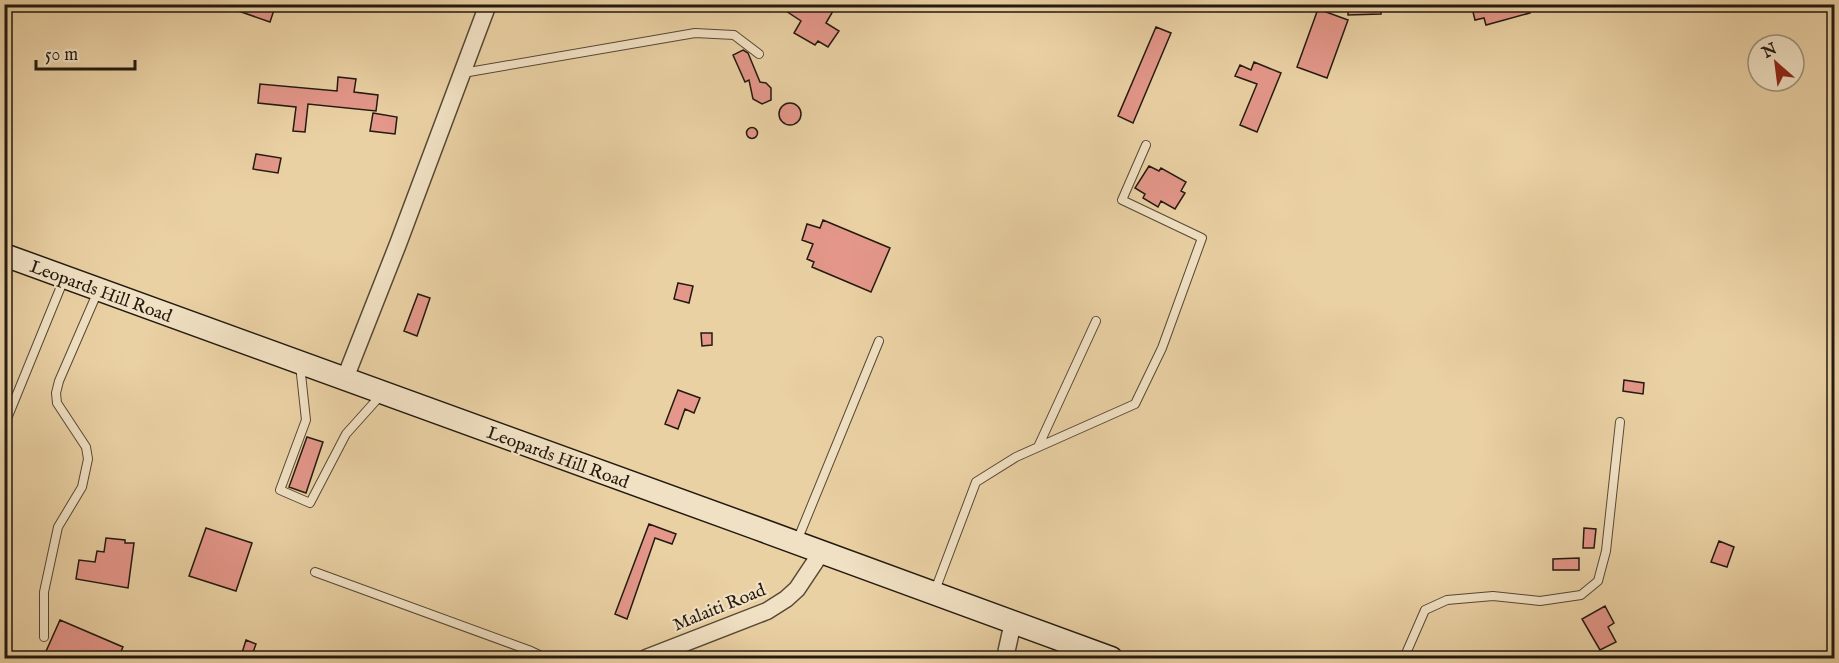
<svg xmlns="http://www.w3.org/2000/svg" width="1839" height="663" font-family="'IM FELL English',serif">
<rect width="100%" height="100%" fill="#ead1a4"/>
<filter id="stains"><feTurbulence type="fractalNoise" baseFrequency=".00333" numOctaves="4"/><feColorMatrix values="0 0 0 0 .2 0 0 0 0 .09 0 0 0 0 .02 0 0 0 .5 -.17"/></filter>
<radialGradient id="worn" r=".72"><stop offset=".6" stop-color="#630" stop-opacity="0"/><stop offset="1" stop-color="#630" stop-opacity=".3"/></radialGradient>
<path fill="#e4978a" stroke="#231a0f" stroke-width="1.5" d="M224 4H276L270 22 224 6Z
M790 4H810L821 11 824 6 833 11 826 23 839 31 828 47 818 41 815 45 794 33 801 21 786 11Z
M1348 4H1381V14L1348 15Z
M1471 4H1527L1530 13 1486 25 1484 18 1475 20Z
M1318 9 1348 20 1327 78 1297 67Z
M1156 27 1171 33 1133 123 1118 116Z
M743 50 748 53 760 82 766 83 771 88V100L762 104 753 99 749 80 745 82 733 55Z
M1254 62 1281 73 1257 132 1240 125 1257 84 1235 76 1240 65 1251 70Z
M338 77 356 79 354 92 378 95 376 111 308 104 305 132 293 131 296 107 258 103 260 84 337 91Z
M779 114a11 11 0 1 1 22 0a11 11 0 1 1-22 0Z
M373 113 397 117 395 134 370 131Z
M746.5 133a5.5 5.5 0 1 1 11 0a5.5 5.5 0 1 1-11 0Z
M256 154 281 158 278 173 253 169Z
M1149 166 1159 171 1161 168 1186 182 1181 191 1185 193 1175 209 1161 201 1158 207 1143 198 1145 194 1135 188Z
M823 220 890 248 871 292 812 267 814 262 807 259 813 244 802 240 807 224 820 228Z
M678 283 693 286 689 303 674 299Z
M418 294 430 298 417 336 404 331Z
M701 333H712V345L702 346Z
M1624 380 1644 383 1643 394 1623 391Z
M678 390 700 398 694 413 685 409 678 429 665 424Z
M307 437 323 442 306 493 289 487Z
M649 524 676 534 672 544 655 538 627 619 615 614Z
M206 528 252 543 236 591 189 576Z
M1584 528 1596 529 1594 548H1583Z
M106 538 125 540V543H134L128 588 76 579 79 560 95 562 97 551 104 552Z
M1719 541 1734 547 1727 567 1711 562Z
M1579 558V570H1553V559Z
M1605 606 1614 623 1608 627 1616 642 1600 650 1582 619Z
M60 620 123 647 118 658H43Z
M246 640 256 644 251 658 241 656Z"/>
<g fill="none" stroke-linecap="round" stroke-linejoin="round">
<defs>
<path id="service" d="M463 73 695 33 734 35 759 54
M300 365 306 420 280 490 310 503 346 434 381 395
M4 426 64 279
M1038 447 1096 321
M797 541 879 341
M315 572 531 651 546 658
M934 593 976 482 1016 457 1135 404 1162 348 1202 238 1122 200 1146 145
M44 637V592L58 527 82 487 88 459 86 447 57 403 56 393 59 381 98 291
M1404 658 1425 610 1447 600 1493 596 1540 601 1581 595 1598 581 1606 551 1620 422"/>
<path id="minor" d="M344 381 398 244 488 4
M646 658 767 611 786 599 797 589 821 553
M1005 658 1013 622"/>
<path id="secondary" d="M4 255C373 392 743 521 1111 658"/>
</defs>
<use href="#service" stroke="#554834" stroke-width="10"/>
<use href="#minor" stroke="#554834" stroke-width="19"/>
<use href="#secondary" stroke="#231a0f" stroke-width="25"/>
<use href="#service" stroke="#f1e1c4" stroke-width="8"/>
<use href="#minor" stroke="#f1e1c4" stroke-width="16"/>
<use href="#secondary" stroke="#f1e1c4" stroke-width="22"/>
</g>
<g text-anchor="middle" stroke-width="4.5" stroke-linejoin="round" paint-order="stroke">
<g font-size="18" fill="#231a0f" stroke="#f1e1c4">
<text transform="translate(101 291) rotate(20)" y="6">Leopards Hill Road</text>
<text transform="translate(558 457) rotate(20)" y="6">Leopards Hill Road</text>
<text transform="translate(719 607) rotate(-22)" y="6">Malaiti Road</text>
</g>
</g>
<rect width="1839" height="663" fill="none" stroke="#ead1a4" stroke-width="24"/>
<rect x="6" y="6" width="1827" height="651" fill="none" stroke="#231a0f" stroke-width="3"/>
<rect x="12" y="12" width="1815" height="639" fill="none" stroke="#231a0f" stroke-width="1.5"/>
<g transform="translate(1776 63) rotate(332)"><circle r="28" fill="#f1e1c4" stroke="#9f917c" stroke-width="1.5"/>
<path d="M0-4.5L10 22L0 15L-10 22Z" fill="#8f2418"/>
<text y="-9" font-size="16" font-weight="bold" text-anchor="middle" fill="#231a0f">N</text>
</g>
<path d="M36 60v9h99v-9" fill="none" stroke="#231a0f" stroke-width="3"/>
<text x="45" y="60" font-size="18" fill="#231a0f" stroke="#f1e1c4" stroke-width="4.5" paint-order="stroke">50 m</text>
<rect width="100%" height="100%" filter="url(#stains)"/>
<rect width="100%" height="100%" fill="url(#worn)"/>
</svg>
